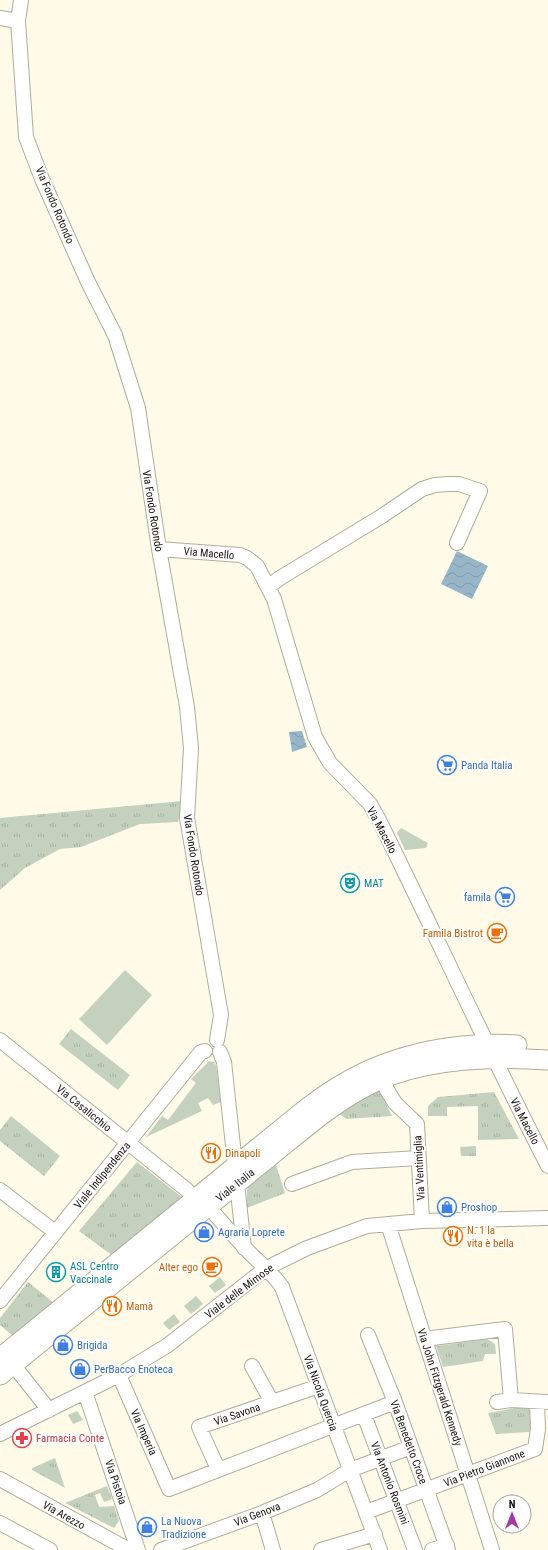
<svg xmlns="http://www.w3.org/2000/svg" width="548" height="1550" font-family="'Roboto Condensed',sans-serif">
<defs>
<pattern id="grass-tufts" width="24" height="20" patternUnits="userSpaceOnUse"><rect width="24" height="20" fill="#c5d1bf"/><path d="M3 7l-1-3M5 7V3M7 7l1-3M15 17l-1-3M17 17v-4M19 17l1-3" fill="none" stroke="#a8b3a3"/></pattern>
<pattern id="water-waves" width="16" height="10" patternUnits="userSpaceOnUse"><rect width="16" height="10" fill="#97b7c9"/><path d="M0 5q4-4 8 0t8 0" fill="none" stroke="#819cab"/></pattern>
</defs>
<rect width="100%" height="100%" fill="#fffbe8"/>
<path fill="url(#grass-tufts)" d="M182 801 178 822 140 824 81 847 60 849 25 868 0 890V818Z
M71 1029 130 1075 118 1090 59 1044Z
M378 1088 392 1116 346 1119 339 1113Z
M494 1092 519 1139 478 1140V1106L447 1107V1116H428V1106L438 1097Z
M11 1116 60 1156 44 1176 0 1141V1130Z
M476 1146V1156H461L460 1147Z
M137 1162 183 1198 113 1256 79 1231Z
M275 1162 285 1193 247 1208V1190L249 1185Z
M28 1282 54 1303 14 1337 0 1325V1318Z
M487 1339 495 1344 496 1354H485L483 1361 443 1367 436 1346Z
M531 1405 530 1432 496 1434 488 1413Z
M77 1411 83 1420 73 1424 68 1415Z
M55 1458 65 1488 32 1470V1468Z
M107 1486 112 1499 104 1502 100 1493 95 1495 99 1507 114 1506 119 1521 114 1528 65 1503Z"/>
<path fill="#c5d1bf" d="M401 828 428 843 426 848 405 850 397 833Z
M125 970 152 995 107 1045 79 1019Z
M209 1061 214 1062 216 1065 221 1102 213 1105 208 1098 198 1103 202 1111 146 1137 162 1116 168 1120 196 1083 191 1079Z
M220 1277 226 1285 215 1293 209 1286Z
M196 1296 203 1304 191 1314 184 1306Z
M174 1314 180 1322 169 1330 163 1323Z"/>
<path fill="url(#water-waves)" d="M457 551 488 566 472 599 441 584Z
M302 731 307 747 292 752 289 732Z"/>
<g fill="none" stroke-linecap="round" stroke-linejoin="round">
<defs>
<path id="street" d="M21 0 18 21 26 137 42 179 88 282 115 335 138 408 159 549 187 707 191 748 187 818 221 1015 217 1040
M0 18 18 21
M159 549 240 555 247 558 257 566 274 599 315 737 330 763 370 804 379 820C436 935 489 1052 548 1166
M269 586 280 578 382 516 422 489 435 485 448 484H459L480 491 457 543
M0 1040 187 1190
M220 1052 224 1062 244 1248
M381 1080 395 1103 417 1124 422 1221
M292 1184 352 1162 419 1158
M0 1190 55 1232
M202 1200C217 1216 231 1233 246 1249 258 1262 272 1272 282 1287L380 1550
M388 1224 492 1550
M0 1301 201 1052 205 1051
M368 1335 395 1402 448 1550
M424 1339 505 1329 511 1400
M7 1357 49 1410
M252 1366 272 1402
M119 1375 169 1489 395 1402
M85 1392 138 1550
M497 1402 511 1400 548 1402
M364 1415 415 1550
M0 1434 119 1375 168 1345 265 1269 307 1248 367 1226 422 1221 548 1218
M218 1469 199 1427 319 1386
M0 1479 129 1550
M366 1512 535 1449 538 1429 537 1403
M262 1513 273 1550
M0 1523 50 1550
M161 1550 262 1513 317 1490 350 1470 411 1447
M321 1550 375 1534
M432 1550 447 1545"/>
<path id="secondary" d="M0 1358 259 1147C287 1125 315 1099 346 1082 396 1053 460 1041 517 1045
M0 1375 268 1158C298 1134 327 1108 361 1089 415 1058 487 1056 548 1060"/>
</defs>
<use href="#street" stroke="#b0ad9c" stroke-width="16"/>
<use href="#secondary" stroke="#b0ad9c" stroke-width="21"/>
<use href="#street" stroke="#fff" stroke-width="14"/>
<use href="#secondary" stroke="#fff" stroke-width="19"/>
</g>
<defs>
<symbol id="supermarket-ring" viewBox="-11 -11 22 22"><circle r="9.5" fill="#fff" stroke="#3f7fe0" stroke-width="1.5"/><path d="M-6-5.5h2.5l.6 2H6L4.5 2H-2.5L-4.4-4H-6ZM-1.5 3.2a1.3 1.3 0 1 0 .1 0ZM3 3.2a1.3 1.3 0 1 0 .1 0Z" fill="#3f7fe0"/></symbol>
<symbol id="theatre-ring" viewBox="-11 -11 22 22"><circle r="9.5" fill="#fff" stroke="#0f9aa8" stroke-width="1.5"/><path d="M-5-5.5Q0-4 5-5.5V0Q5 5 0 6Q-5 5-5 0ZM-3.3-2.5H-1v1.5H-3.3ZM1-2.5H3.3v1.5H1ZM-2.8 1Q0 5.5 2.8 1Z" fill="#0f9aa8"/></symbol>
<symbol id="cafe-ring" viewBox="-11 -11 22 22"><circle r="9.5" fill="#fff" stroke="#e8710a" stroke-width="1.5"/><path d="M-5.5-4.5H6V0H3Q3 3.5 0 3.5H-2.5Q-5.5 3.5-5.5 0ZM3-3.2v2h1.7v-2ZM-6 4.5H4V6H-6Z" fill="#e8710a"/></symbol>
<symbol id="restaurant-ring" viewBox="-11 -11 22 22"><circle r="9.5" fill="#fff" stroke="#e8710a" stroke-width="1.5"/><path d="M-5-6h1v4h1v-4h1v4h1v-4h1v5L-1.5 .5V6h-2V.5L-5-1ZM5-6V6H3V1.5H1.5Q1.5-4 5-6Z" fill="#e8710a"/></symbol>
<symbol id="shop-ring" viewBox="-11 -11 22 22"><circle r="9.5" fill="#fff" stroke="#3f7fe0" stroke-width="1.5"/><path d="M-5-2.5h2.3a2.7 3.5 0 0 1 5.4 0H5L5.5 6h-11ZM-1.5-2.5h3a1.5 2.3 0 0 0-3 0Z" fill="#3f7fe0"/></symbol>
<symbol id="building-ring" viewBox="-11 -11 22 22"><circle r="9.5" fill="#fff" stroke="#0f9aa8" stroke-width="1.5"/><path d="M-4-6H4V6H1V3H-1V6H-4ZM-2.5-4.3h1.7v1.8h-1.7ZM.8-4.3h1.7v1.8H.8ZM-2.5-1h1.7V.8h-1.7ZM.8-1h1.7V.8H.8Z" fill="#0f9aa8"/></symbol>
<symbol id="pharmacy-ring" viewBox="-11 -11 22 22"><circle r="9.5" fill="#fff" stroke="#e0444e" stroke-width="1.5"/><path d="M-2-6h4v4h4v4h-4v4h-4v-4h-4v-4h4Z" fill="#e0444e"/></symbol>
</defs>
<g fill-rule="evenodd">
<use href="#supermarket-ring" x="436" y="754" width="22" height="22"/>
<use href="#theatre-ring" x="339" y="872" width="22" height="22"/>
<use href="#supermarket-ring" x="494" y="886" width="22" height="22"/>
<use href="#cafe-ring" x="486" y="922" width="22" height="22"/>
<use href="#restaurant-ring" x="200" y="1142" width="22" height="22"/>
<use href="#shop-ring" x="436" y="1196" width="22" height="22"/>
<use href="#shop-ring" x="193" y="1221" width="22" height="22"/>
<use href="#restaurant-ring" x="442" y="1225" width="22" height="22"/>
<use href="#cafe-ring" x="201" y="1256" width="22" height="22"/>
<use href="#building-ring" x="45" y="1261" width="22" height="22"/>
<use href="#restaurant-ring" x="101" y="1295" width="22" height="22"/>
<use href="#shop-ring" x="52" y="1334" width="22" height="22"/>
<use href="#shop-ring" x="69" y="1358" width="22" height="22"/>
<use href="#pharmacy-ring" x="11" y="1427" width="22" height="22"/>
<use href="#shop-ring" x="136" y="1516" width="22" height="22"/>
</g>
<g text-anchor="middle" stroke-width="4" stroke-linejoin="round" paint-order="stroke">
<g font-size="11" fill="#16140e" stroke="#fff">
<text transform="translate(55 205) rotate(67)" y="4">Via Fondo Rotondo</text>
<text transform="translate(153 511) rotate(81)" y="4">Via Fondo Rotondo</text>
<text transform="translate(209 553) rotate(5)" y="4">Via Macello</text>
<text transform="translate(382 830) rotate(62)" y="4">Via Macello</text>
<text transform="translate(194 855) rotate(81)" y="4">Via Fondo Rotondo</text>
<text transform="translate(84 1108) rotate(39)" y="4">Via Casalicchio</text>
<text transform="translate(525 1121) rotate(63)" y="4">Via Macello</text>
<text transform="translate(419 1168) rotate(-93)" y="4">Via Ventimiglia</text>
<text transform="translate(102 1175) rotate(-51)" y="4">Viale Indipendenza</text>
<text transform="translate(235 1185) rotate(-39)" y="4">Viale Italia</text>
<text transform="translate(239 1291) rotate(-37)" y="4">Viale delle Mimose</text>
<text transform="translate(440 1387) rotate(72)" y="4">Via John Fitzgerald Kennedy</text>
<text transform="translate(321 1393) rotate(70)" y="4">Via Nicola Quercia</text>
<text transform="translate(237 1414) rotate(-19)" y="4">Via Savona</text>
<text transform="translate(144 1432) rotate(66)" y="4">Via Imperia</text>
<text transform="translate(409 1442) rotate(70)" y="4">Via Benedetto Croce</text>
<text transform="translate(484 1468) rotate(-21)" y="4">Via Pietro Giannone</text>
<text transform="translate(116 1482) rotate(71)" y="4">Via Pistoia</text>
<text transform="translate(390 1483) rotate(69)" y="4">Via Antonio Rosmini</text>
<text transform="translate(257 1514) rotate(-21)" y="4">Via Genova</text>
<text transform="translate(64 1515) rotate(29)" y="4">Via Arezzo</text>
</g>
<g font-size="11" fill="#366cbe" stroke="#fff" text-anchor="start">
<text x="461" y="769">Panda Italia</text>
<text x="491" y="901" text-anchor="end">famila</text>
<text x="461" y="1211">Proshop</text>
<text x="218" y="1236">Agraria Loprete</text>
<text x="77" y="1349">Brigida</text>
<text x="94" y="1373">PerBacco Enoteca</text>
<text x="161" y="1525">La Nuova<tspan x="161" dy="13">Tradizione</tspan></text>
</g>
<g font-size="11" fill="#0d838f" stroke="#fff" text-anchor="start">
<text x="364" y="887">MAT</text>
<text x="70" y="1270">ASL Centro<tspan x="70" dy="13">Vaccinale</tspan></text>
</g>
<g font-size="11" fill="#c56008" stroke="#fff" text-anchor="start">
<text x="483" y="937" text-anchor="end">Famila Bistrot</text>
<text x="225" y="1157">Dinapoli</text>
<text x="467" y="1234">N. 1 la<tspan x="467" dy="13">vita è bella</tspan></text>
<text x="198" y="1271" text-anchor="end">Alter ego</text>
<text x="126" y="1310">Mamà</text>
</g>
<g font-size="11" fill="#be3a42" stroke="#fff" text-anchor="start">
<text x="36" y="1442">Farmacia Conte</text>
</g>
</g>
<g transform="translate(512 1514)"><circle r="19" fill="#ffffff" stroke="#a2a19f"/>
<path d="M0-3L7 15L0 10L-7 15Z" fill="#9f3ca3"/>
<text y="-6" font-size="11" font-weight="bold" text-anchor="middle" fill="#16140e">N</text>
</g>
</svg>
